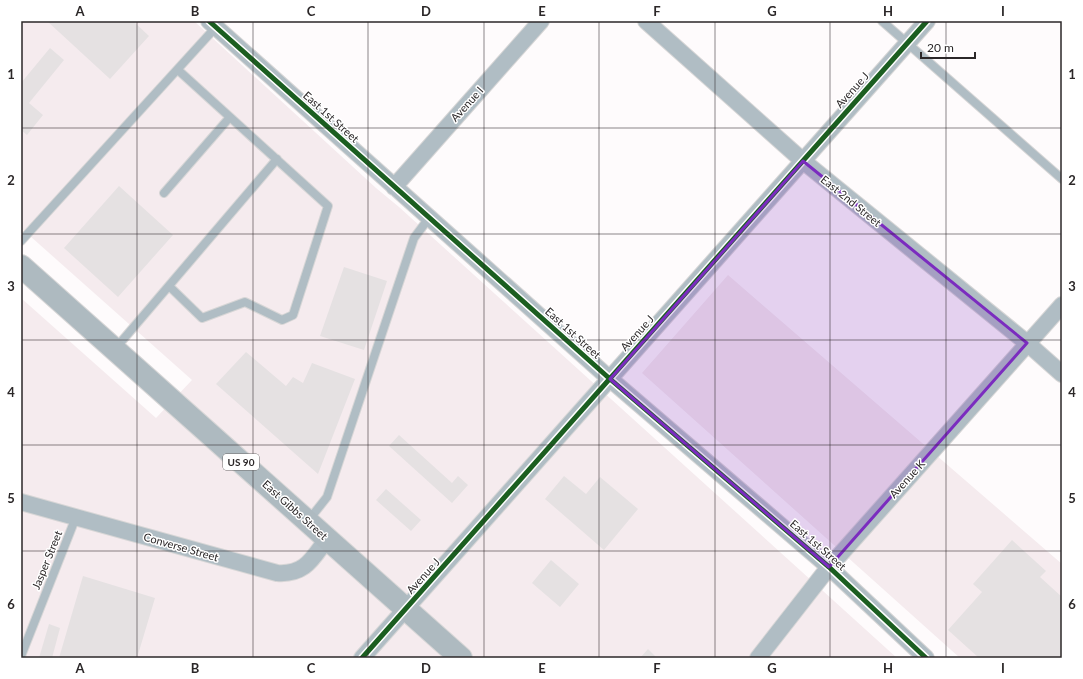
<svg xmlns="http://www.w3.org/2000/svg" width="1083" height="679" font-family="Lato,sans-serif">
<rect width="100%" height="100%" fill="#fefbfc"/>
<path fill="#f5ebee" d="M21 21H194L376 188 399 207 897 658H21V298L156 418 192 380 21 228Z
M728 275 1062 564V658H960L642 373Z"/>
<path fill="#e5e1e2" d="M47 21H133L149 36 110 79Z
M50 48 64 60 29 103 43 115 27 135 21 130V83Z
M119 186 173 235 118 297 64 248Z
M344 267 387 281 364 350 320 336Z
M246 352 286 386 293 377 303 383 312 363 355 379 318 474 216 384Z
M399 435 452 483 458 476 468 485 452 503 389 446Z
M564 476 586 494 600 477 638 509 604 550 545 499Z
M386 489 421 520 411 531 376 500Z
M1012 540 1046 571 1040 577 1062 597V658H979L948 630 982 592 973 584Z
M551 560 579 584 560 607 532 583Z
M83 576 155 598 137 658H59Z
M49 624 60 628 52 658H39Z
M648 649 657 658H640Z"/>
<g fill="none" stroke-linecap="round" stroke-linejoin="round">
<defs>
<path id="lane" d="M882 21 1062 179
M164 193 230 117
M21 241 216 27
M169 286 202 318 245 302 282 320 293 315 328 206 178 70
M115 349 277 159
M308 521 327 497 414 238 429 218
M21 656 76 517"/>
<path id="street" d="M209 21 610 379 829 567 926 658
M646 21 803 161 1027 343 1062 374
M394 187 541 21
M21 502 277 573C305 575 312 559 327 539
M362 658 927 21
M758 658 829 567 1062 305"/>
<path id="highway" d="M21 266 461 658"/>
</defs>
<use href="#lane" stroke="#d7d6d6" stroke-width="10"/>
<use href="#street" stroke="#d7d6d6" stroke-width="18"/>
<use href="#highway" stroke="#d7d6d6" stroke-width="24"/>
<use href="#lane" stroke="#b0bdc4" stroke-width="8"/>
<use href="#street" stroke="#b0bdc4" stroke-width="16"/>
<use href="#highway" stroke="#aebac0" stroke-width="22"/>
<defs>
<path id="cycleway" d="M209 21 610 379 829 567 926 658
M362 658 927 21"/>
</defs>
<use href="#cycleway" stroke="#fff" stroke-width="8"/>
<use href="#cycleway" stroke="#1b5e20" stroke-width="5"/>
</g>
<path fill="#7b2cbf" fill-opacity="0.2" stroke="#7b2cbf" stroke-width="3" stroke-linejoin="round" d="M803 161 1027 343 829 567 610 379Z"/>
<path fill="none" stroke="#2b2728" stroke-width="1" stroke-opacity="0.55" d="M137 21V658M253 21V658M368 21V658M484 21V658M599 21V658M715 21V658M830 21V658M946 21V658M21 128H1062M21 234H1062M21 340H1062M21 445H1062M21 551H1062"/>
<g text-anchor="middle" stroke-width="3" stroke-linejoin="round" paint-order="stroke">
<rect fill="#fff" stroke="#6b6868" stroke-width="1" x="223" y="454" width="36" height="16" rx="3"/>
<g font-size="10" font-weight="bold" fill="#2b2728">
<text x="241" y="466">US 90</text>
</g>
<g font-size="11" fill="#2b2728" stroke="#fff">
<text transform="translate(852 90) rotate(-48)" y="4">Avenue J</text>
<text transform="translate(467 104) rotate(-48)" y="4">Avenue I</text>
<text transform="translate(331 117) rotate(42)" y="4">East 1st Street</text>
<text transform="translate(851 201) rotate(39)" y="4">East 2nd Street</text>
<text transform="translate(573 333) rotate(42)" y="4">East 1st Street</text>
<text transform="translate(637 333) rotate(-48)" y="4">Avenue J</text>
<text transform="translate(907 479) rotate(-48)" y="4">Avenue K</text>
<text transform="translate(295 510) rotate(42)" y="4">East Gibbs Street</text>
<text transform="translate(818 545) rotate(41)" y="4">East 1st Street</text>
<text transform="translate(181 547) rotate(16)" y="4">Converse Street</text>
<text transform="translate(47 560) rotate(-68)" y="4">Jasper Street</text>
<text transform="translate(423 576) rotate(-48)" y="4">Avenue J</text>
</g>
</g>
<rect width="1083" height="679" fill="none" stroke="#ffffff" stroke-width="44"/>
<path d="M921 52v6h54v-6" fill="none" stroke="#2b2728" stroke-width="2"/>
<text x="927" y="52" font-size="12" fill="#2b2728" stroke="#ffffff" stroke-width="3" paint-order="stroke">20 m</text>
<rect x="22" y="22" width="1039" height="635" fill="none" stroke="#2b2728" stroke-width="1.5"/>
<g font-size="13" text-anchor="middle" font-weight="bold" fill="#2b2728">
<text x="80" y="16">A</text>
<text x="195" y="16">B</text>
<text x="311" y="16">C</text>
<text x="426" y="16">D</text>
<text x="542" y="16">E</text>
<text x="657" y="16">F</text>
<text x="772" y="16">G</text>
<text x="888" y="16">H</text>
<text x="1003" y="16">I</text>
<text x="11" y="79">1</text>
<text x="1072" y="79">1</text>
<text x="11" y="185">2</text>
<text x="1072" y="185">2</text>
<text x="11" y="291">3</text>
<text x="1072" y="291">3</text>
<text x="11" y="397">4</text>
<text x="1072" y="397">4</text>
<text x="11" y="503">5</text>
<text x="1072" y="503">5</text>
<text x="11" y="609">6</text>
<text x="1072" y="609">6</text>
<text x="80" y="673">A</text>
<text x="195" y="673">B</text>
<text x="311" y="673">C</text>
<text x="426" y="673">D</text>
<text x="542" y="673">E</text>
<text x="657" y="673">F</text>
<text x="772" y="673">G</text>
<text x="888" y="673">H</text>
<text x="1003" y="673">I</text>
</g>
</svg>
